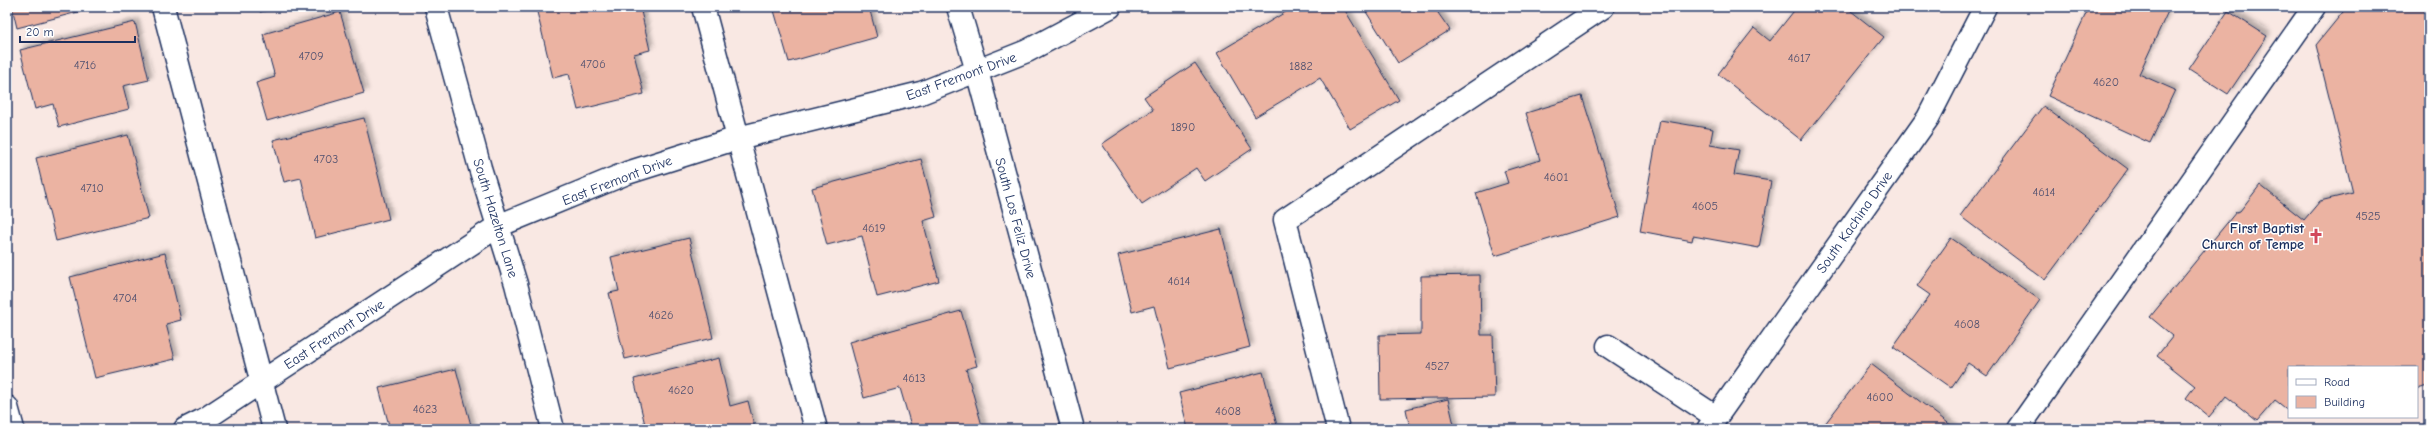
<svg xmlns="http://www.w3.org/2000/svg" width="2436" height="436" font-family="'Comic Neue',sans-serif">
<defs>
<filter id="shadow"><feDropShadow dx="3.5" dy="-3.5" stdDeviation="2" flood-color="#0004"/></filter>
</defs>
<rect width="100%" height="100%" fill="#f9e8e3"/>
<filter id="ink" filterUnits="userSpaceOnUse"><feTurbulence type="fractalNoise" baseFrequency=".025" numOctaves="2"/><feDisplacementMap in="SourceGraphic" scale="8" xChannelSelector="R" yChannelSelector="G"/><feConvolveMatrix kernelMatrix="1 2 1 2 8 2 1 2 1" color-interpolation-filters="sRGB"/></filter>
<g filter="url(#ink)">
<path fill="#ebb3a2" stroke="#1b2f5e" filter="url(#shadow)" d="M12 7H97L17 28Z
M259 7H282L260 12Z
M559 7H640L650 50 634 54 644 94 578 110 569 74 553 78 537 12Z
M773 7H869L877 37 789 62Z
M1294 7H1343L1399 100 1350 129 1320 78 1255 117 1217 53Z
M1363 7H1441L1436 10 1450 30 1398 63Z
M1797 7H1846L1884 37 1801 140 1718 74 1754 28 1770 41Z
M2089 7H2170L2139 74 2175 90 2150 143 2048 96Z
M2347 7H2429V386L2417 389V367H2289V411L2275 400 2257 421 2226 396 2209 417 2186 398 2195 386 2157 356 2173 336 2150 317 2236 212 2240 211 2260 185 2304 220 2320 201 2353 193 2316 45Z
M2228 11 2267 36 2228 94 2189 69Z
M340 12 364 93 267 121 256 83 275 77 263 34Z
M135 22 149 80 123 86 129 109 59 127 53 104 35 109 20 50Z
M1195 63 1252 149 1205 181 1196 168 1142 204 1102 144 1153 110 1144 97Z
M1582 96 1620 217 1495 256 1476 193 1508 183 1504 171 1540 160 1526 113Z
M2043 106 2128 169 2045 280 1960 216Z
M364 118 389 219 315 238 301 178 284 182 273 140Z
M1660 120 1713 129 1710 145 1739 150 1734 175 1771 181 1759 248 1693 236 1692 241 1640 231Z
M128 135 149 218 56 241 36 158Z
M921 159 936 217 923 221 939 281 877 297 862 236 827 245 812 188Z
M1221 229 1250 347 1170 368 1154 306 1132 312 1118 255Z
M689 238 713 338 625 359 609 293 619 291 611 257Z
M1951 238 2040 300 1987 376 1968 363 1951 388 1893 347 1930 295 1917 286Z
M165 253 181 320 166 324 175 359 95 378 70 277Z
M1480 275 1481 335H1493L1495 397 1380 399 1379 335 1421 334V276Z
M961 311 977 366 966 369 983 429H912L900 388 864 398 849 342Z
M719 358 730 406 748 401 755 429H646L634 379Z
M1871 364 1956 429H1821Z
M456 369 472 429H390L379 388Z
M1263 372 1278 429H1188L1179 393Z
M1448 399 1455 429H1410L1406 409Z"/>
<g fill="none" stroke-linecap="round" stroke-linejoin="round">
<defs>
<path id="minor" d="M163 7 274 429
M436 7 480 168 516 284 553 429
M703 7 816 429
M958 7 977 71 1073 429
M1608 346 1716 417
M7 407 13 429
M185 429 205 419 498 226 627 173 738 138 921 93 1027 51 1110 7
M1338 429 1285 220 1603 7
M1708 429 1928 118 1985 7
M2018 429 2314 7"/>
</defs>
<use href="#minor" stroke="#1b2f5e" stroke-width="25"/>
<use href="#minor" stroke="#fff" stroke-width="22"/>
</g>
</g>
<defs>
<symbol id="church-bare" viewBox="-9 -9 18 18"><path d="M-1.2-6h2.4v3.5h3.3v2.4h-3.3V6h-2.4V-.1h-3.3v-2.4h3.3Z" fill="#d1495b" stroke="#fff" stroke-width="2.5" paint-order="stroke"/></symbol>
</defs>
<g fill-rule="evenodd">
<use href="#church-bare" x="2305" y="225" width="22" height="22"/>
</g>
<g text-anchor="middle" stroke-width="3" stroke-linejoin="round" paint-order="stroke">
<g font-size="12" fill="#4f506f">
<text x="311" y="60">4709</text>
<text x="1799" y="62">4617</text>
<text x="593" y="68">4706</text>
<text x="85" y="69">4716</text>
<text x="1301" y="70">1882</text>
<text x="2106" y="86">4620</text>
<text x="1183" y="131">1890</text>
<text x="326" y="163">4703</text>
<text x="1556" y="181">4601</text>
<text x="92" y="192">4710</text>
<text x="2044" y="196">4614</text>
<text x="1705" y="210">4605</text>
<text x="2368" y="220">4525</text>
<text x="874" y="232">4619</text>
<text x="1179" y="285">4614</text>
<text x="125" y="302">4704</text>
<text x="661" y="319">4626</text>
<text x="1967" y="328">4608</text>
<text x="1437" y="370">4527</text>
<text x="914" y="382">4613</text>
<text x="681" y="394">4620</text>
<text x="1880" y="401">4600</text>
<text x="425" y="413">4623</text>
<text x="1228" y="415">4608</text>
</g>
<g font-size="14" fill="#1b2f5e" stroke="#fff">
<text transform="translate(961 76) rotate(-20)" y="5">East Fremont Drive</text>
<text transform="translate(617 180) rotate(-21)" y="5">East Fremont Drive</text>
<text transform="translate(496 218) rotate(73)" y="5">South Hazelton Lane</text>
<text transform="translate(1016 218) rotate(75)" y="5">South Los Feliz Drive</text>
<text transform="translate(1854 222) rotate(-55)" y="5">South Kachina Drive</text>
<text transform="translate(334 334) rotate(-33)" y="5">East Fremont Drive</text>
</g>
<g font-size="14" font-weight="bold" fill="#1b2f5e" stroke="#fff" text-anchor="end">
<text x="2304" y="233">First Baptist<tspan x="2304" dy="16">Church of Tempe</tspan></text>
</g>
</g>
<rect width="2436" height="436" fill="none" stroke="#fff" stroke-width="24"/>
<rect x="12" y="12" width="2412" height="412" fill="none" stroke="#1b2f5e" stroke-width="1.5" filter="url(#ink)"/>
<rect x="2288" y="366" width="130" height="52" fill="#ffffff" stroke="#a4acbf"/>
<rect x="2296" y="379" width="20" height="6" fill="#ffffff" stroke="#a4acbf"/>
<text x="2324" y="386" font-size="12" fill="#1b2f5e">Road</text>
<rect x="2296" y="396" width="20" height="12" fill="#ebb3a2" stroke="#a4acbf"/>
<text x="2324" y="406" font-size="12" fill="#1b2f5e">Building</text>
<path d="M20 36v6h115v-6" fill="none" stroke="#1b2f5e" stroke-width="2"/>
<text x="26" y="36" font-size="12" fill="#1b2f5e" stroke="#ffffff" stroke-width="3" paint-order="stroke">20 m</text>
</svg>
